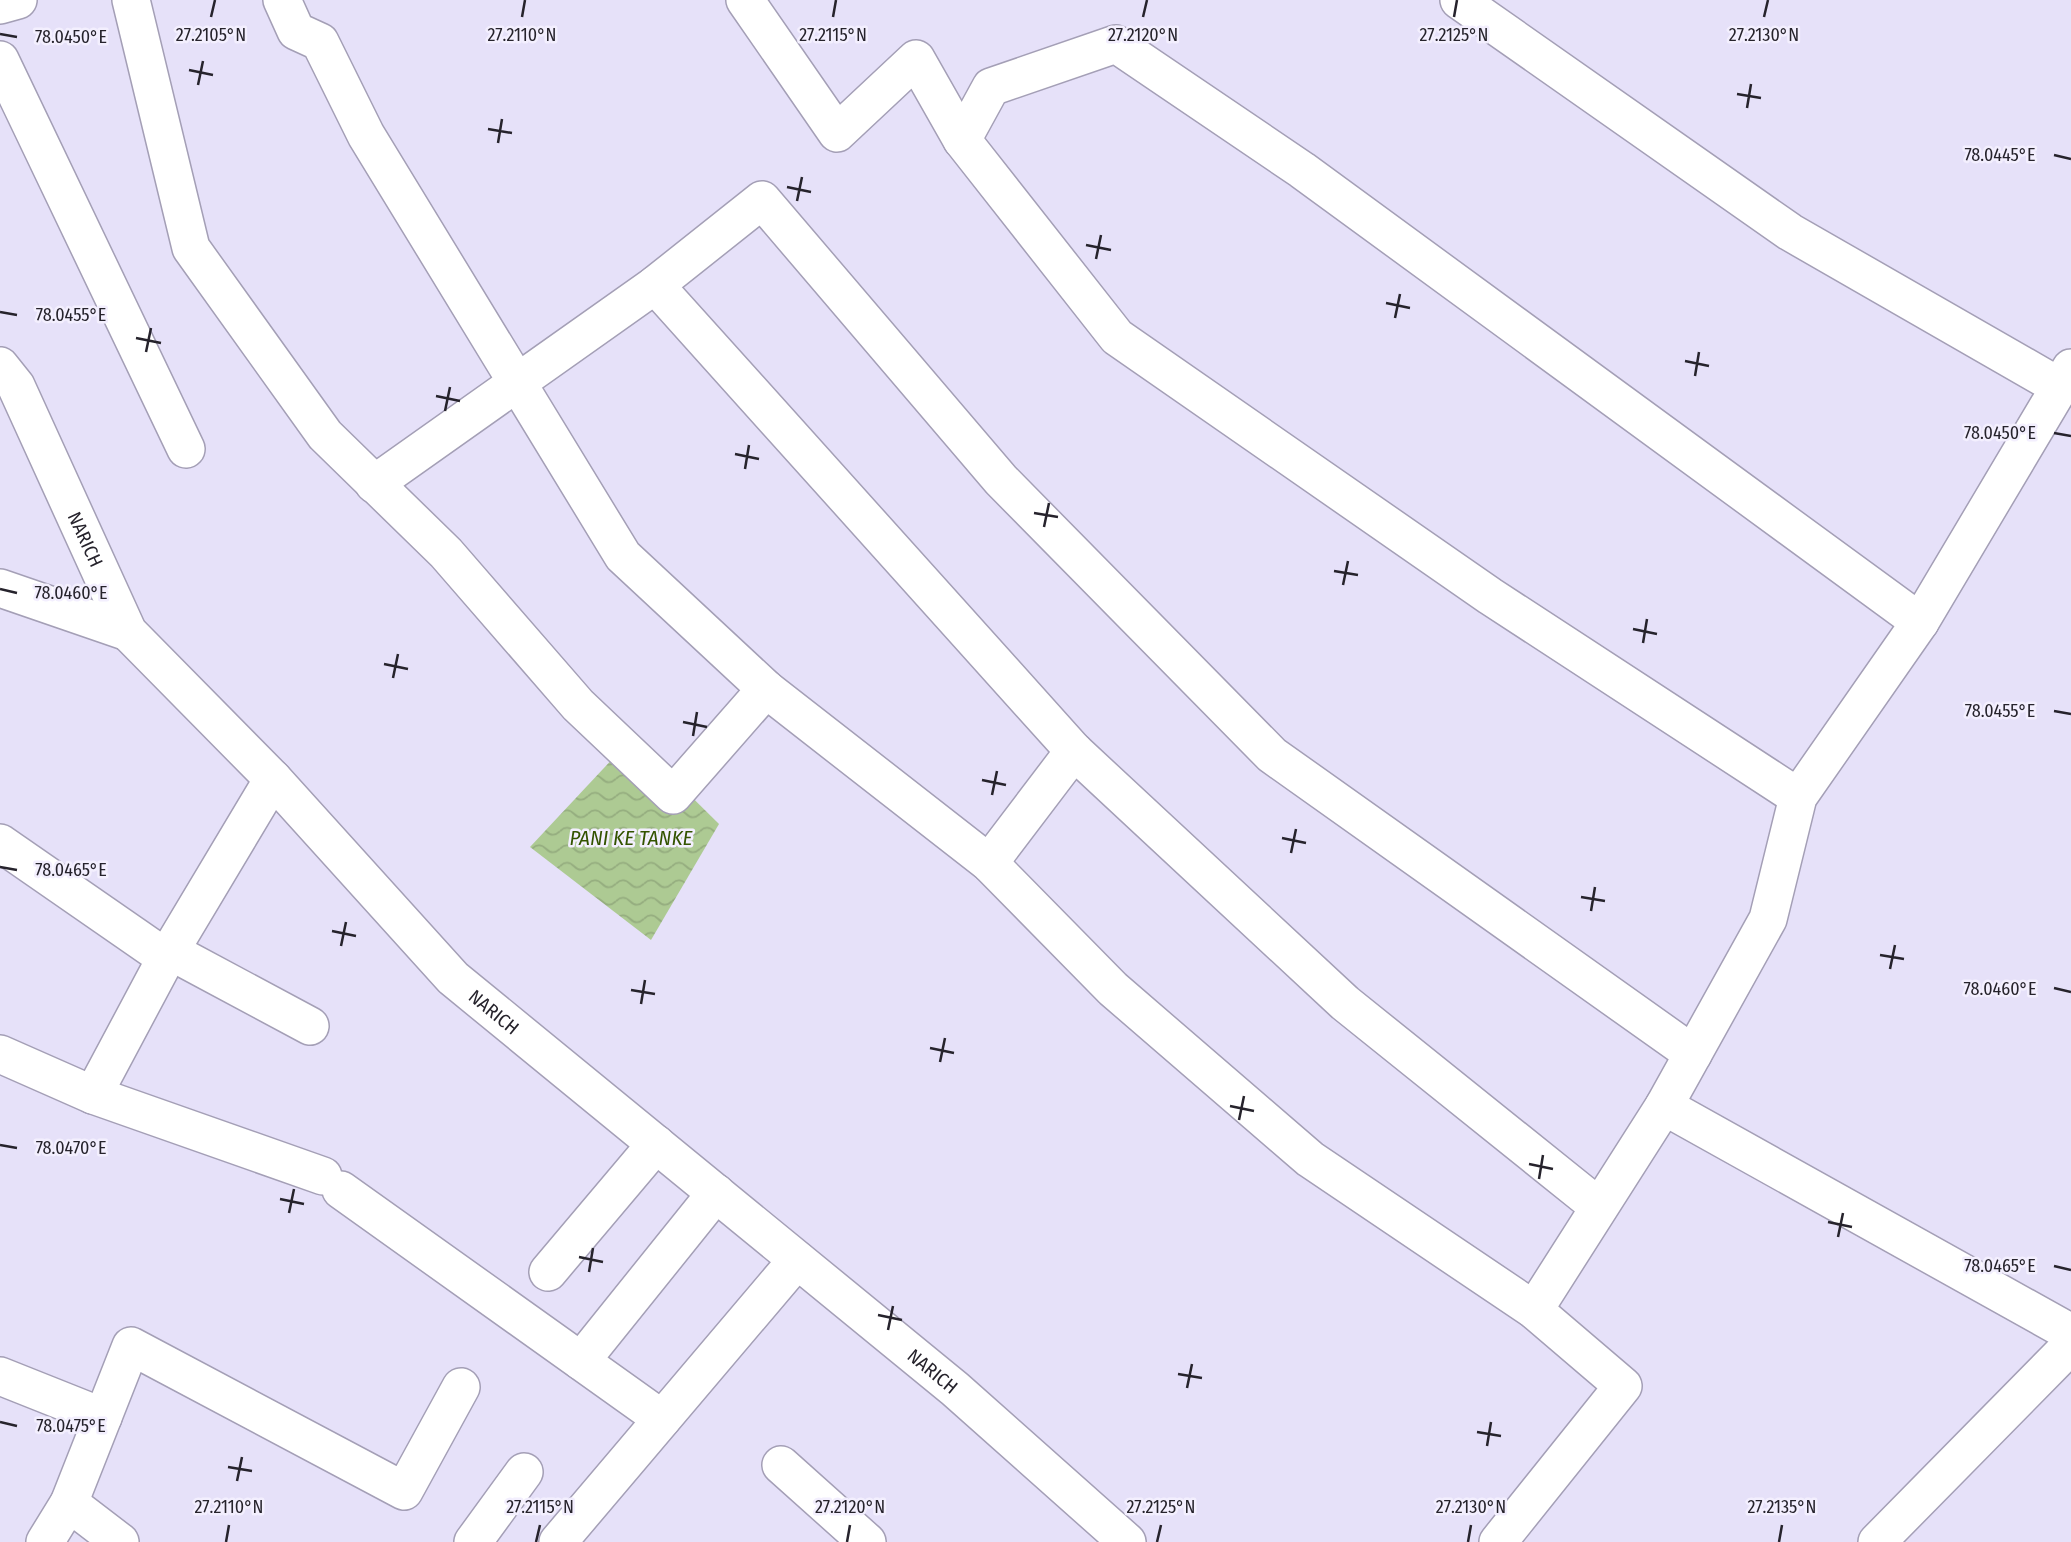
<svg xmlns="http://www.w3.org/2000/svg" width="2071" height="1542" font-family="'Fira Sans Condensed',sans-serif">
<defs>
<pattern id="water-waves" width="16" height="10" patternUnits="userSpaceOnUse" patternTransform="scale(1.75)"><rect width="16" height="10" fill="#adca93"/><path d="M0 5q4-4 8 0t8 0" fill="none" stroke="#95ad7f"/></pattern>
</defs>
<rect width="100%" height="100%" fill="#e6e1f9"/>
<path fill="url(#water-waves)" d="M632 738 719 824 651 940 530 847Z"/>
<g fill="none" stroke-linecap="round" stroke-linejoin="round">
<defs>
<g id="minor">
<path d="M131 0 191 248 325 435 446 553 578 705 673 795 766 689"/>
<path d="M282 0 296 31 320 42 366 135 623 556 766 689 989 863 1113 989 1310 1159 1534 1310 1623 1386 1498 1542"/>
<path d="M745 0 837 133 916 59 962 140"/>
<path d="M1459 0 1790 232 2060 387"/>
<path d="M0 5 18 0"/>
<path d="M0 60 186 449"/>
<path d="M655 285 1074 751 1345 1003 1599 1207"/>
<path id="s1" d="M0 366 16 386 128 632 273 779 453 978 955 1389 1127 1542"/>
<path d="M374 484 655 285 762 200 1001 480 1272 755 1693 1054"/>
<path d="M0 588 128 632"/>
<path d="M1798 797 1490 596 1117 337 962 140 991 87 1116 44 1302 170 1920 622"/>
<path d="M0 843 166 958"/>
<path d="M989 863 1074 751"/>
<path d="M170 951 310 1026"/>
<path d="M0 1054 93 1095 323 1176"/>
<path d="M93 1095 166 958 273 779"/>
<path d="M1664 1106 2071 1333"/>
<path d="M341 1190 662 1419"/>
<path d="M548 1272 656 1144"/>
<path d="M1534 1310 1664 1106 1768 919 1798 797 1920 622 2071 368"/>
<path d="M581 1361 716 1193"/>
<path d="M0 1376 103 1417"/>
<path d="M781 1465 867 1542"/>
<path d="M69 1503 120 1542"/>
<path d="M45 1542 69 1503 131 1346 404 1491 461 1387"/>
<path d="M473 1542 524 1472"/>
<path d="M558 1542 797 1260"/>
<path d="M1877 1542 2071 1345"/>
</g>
</defs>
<use href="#minor" stroke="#a49fb6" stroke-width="40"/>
<use href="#minor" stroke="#fff" stroke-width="37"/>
</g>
<path fill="none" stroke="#26232c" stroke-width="2.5" d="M211 17 215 0M522 17 525 0M833 17 836 0M1143 17 1147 0M1454 17 1457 0M1764 17 1768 0M0 34 17 37M189 70 213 75M198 85 203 61M1737 94 1761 98M1747 108 1751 84M488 129 512 133M498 143 502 119M2054 155 2071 159M787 187 811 192M797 201 802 177M1086 245 1111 250M1096 259 1101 235M1386 303 1410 308M0 312 17 315M1395 318 1400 294M136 338 161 343M146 352 151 328M1685 361 1709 366M1695 376 1699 352M436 396 460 401M445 411 450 387M2054 433 2071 436M735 454 759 459M745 469 749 445M1034 513 1058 517M1044 527 1049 503M1334 571 1358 575M1343 585 1348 561M0 589 17 593M1633 629 1657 634M1643 643 1647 619M384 664 408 669M393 678 398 654M2054 711 2071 714M683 722 707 727M693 736 697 712M982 780 1006 785M992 795 997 771M1282 838 1306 843M1291 853 1296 829M0 867 17 870M1581 897 1605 901M1591 911 1595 887M332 931 356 936M341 946 346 922M1880 955 1904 959M1890 969 1895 945M2054 988 2071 992M631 990 655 994M641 1004 645 980M930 1048 954 1053M940 1062 945 1038M1230 1106 1254 1111M1239 1120 1244 1096M0 1145 17 1148M1529 1164 1553 1169M1539 1179 1543 1155M280 1199 304 1204M289 1213 294 1189M1828 1222 1852 1227M1838 1237 1843 1213M579 1257 603 1262M2054 1266 2071 1270M589 1272 593 1248M878 1315 902 1320M888 1330 893 1306M1178 1374 1202 1378M1187 1388 1192 1364M0 1422 17 1426M1477 1432 1501 1436M1487 1446 1491 1422M228 1467 252 1471M237 1481 242 1457M226 1542 229 1525M536 1542 540 1525M847 1542 850 1525M1157 1542 1161 1525M1468 1542 1471 1525M1779 1542 1782 1525"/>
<g text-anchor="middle" stroke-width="5" stroke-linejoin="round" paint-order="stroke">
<g font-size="19" fill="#26232c" stroke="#f3effe">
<text dy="7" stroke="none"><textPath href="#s1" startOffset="194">NARICH</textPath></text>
<text dy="7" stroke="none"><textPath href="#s1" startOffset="824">NARICH</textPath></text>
<text dy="7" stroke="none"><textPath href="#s1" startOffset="1391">NARICH</textPath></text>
</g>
<g font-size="21" font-style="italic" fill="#335300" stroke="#f3effe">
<text x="631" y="845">PANI KE TANKE</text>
</g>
</g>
<g font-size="18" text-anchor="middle" fill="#26232c" stroke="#f3effe" stroke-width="5" stroke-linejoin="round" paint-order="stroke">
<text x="522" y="41">27.2110°N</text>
<text x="833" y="41">27.2115°N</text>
<text x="1143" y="41">27.2120°N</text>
<text x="1454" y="41">27.2125°N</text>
<text x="1764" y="41">27.2130°N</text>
<text x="211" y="41">27.2105°N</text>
<text x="71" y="43">78.0450°E</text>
<text x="2000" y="161">78.0445°E</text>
<text x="71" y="321">78.0455°E</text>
<text x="2000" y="439">78.0450°E</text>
<text x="71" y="599">78.0460°E</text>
<text x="2000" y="717">78.0455°E</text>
<text x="71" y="876">78.0465°E</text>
<text x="2000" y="995">78.0460°E</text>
<text x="71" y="1154">78.0470°E</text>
<text x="2000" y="1272">78.0465°E</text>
<text x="71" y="1432">78.0475°E</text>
<text x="229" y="1513">27.2110°N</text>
<text x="540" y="1513">27.2115°N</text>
<text x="850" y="1513">27.2120°N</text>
<text x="1161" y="1513">27.2125°N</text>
<text x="1471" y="1513">27.2130°N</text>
<text x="1782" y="1513">27.2135°N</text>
</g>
</svg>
